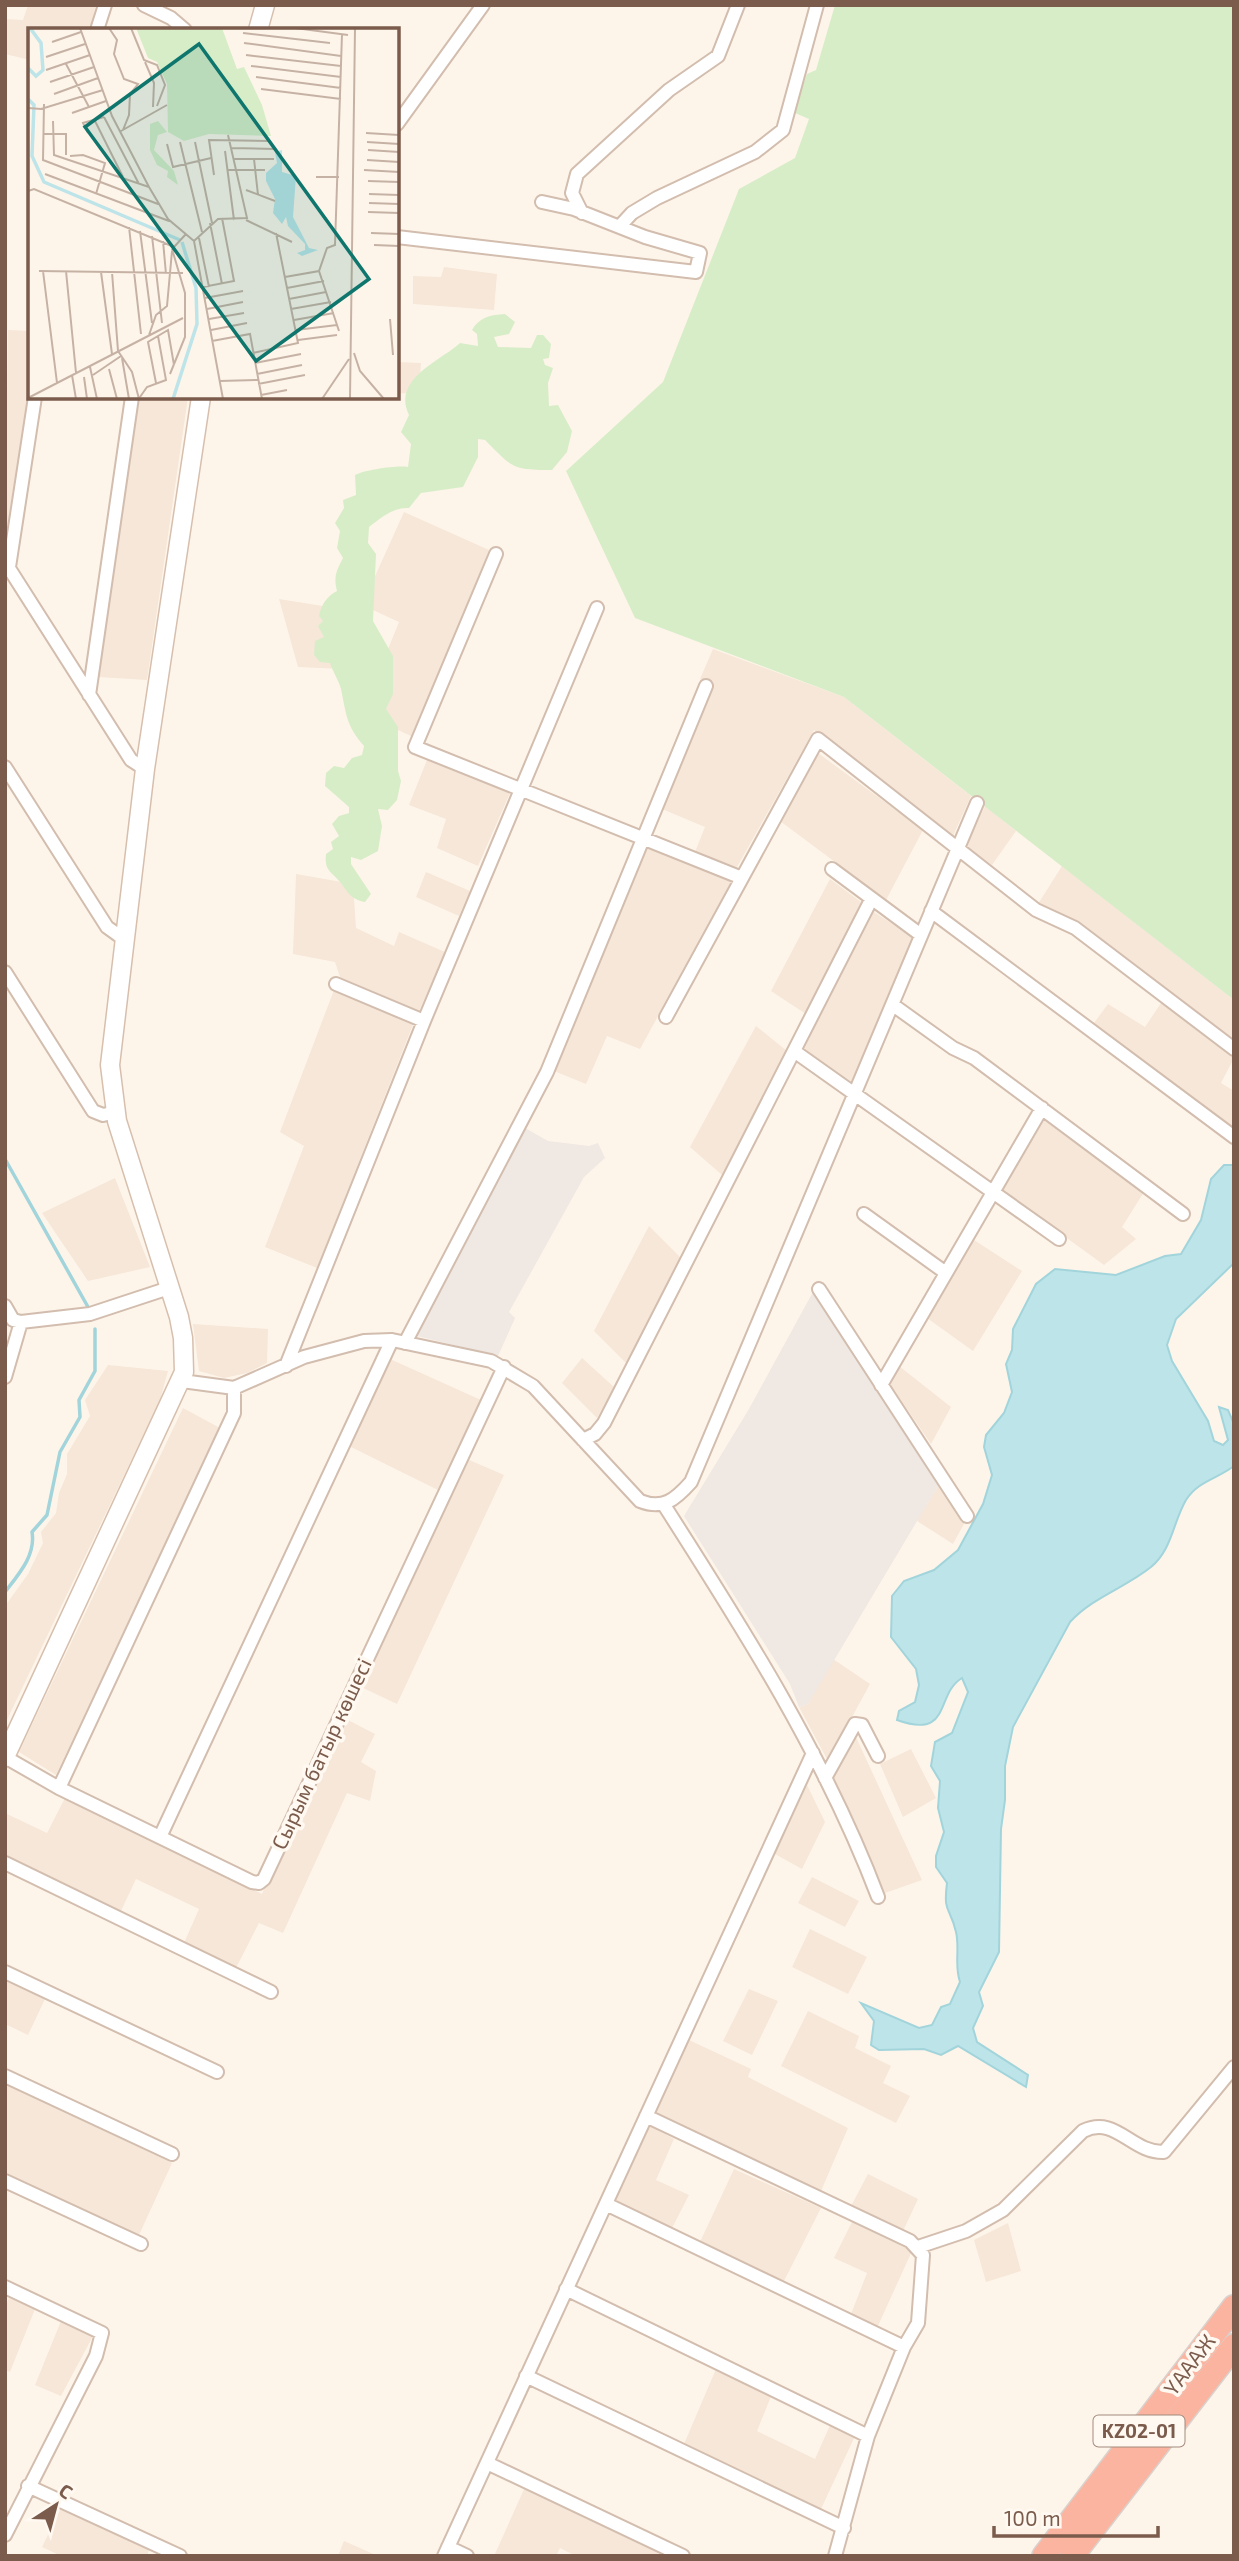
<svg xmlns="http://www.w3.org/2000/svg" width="1239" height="2561" font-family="'Exo 2',sans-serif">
<rect width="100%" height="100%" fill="#fef5ea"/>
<path fill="#f6e7d8" d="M28 5H96L89 30H30V60L5 54V19L23 20Z
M444 267 497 274 494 310 413 304V276L441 277Z
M8 330 30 331V382L5 542Z
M397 362 421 363 419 394 397 393Z
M136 397H188L147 680 98 677Z
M404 512 489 550 413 737 362 713 399 622 362 605Z
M279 599 335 608 341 669 298 667Z
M713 649 844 697 971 796 953 836 814 730 737 867 695 852 705 827 662 809 714 685 700 679Z
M818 753 923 830 886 900 780 821Z
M427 760 510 793 478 866 437 848 446 819 409 805Z
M985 806 1016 831 992 865 966 846Z
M648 847 732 881 640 1049 607 1036 586 1084 554 1071Z
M1062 866 1234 1000V1042L1079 921 1038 904Z
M426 872 470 891 459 916 416 897Z
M296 874 353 884 356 928 394 946 399 932 445 952 419 1011 340 977 335 962 293 954Z
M830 879 861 902 806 1014 771 991Z
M874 912 914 938 852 1082 803 1050Z
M334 990 414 1022 317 1268 265 1247 304 1146 280 1132Z
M1161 1003 1234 1058 1221 1083 1234 1091V1129L1094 1023 1108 1004 1145 1027Z
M756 1026 787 1051 722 1175 690 1147Z
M1045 1119 1144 1192 1122 1227 1136 1239 1104 1265 1002 1191Z
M115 1178 150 1267 88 1281 42 1213Z
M649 1226 682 1259 627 1364 594 1331Z
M974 1240 1022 1271 973 1351 927 1318Z
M193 1324 268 1329 267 1363 247 1373 224 1378 199 1371Z
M582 1358 614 1387 597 1418 562 1383Z
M390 1359 481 1400 438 1490 351 1447Z
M108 1365 168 1371 160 1400 5 1724V1606L28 1574 43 1543 41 1532 56 1513 59 1493 67 1474V1454L90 1416 85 1400Z
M899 1366 951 1407 931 1444 890 1384Z
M183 1408 220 1428 56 1775 19 1752Z
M467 1459 504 1475 397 1704 361 1687Z
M938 1486 964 1524 953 1544 917 1521Z
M833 1659 870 1684 828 1761 799 1707 808 1704Z
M344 1718 375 1734 361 1762 376 1771 370 1801 347 1793 283 1933 259 1923 236 1968 184 1943 199 1909 136 1879 120 1913 5 1857V1813L47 1833 65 1798 262 1894Z
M855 1735 922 1880 885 1893 832 1773Z
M911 1749 936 1798 903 1817 880 1764Z
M807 1785 825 1822 802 1869 775 1854Z
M812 1877 859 1901 845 1927 798 1903Z
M810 1929 867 1957 848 1994 792 1967Z
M5 1981 45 1999 28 2035 5 2024Z
M749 1989 778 2001 752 2055 723 2041Z
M808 2011 859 2036 855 2048 891 2066 883 2083 910 2096 896 2123 781 2066Z
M689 2040 751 2069 748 2077 848 2128 821 2191 655 2113Z
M5 2084 172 2163 139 2235 5 2173Z
M649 2125 674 2139 656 2180 689 2195 672 2228 614 2200Z
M734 2169 821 2208 784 2281 700 2242Z
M868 2174 918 2199 903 2231 851 2206Z
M852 2222 912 2251 877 2328 851 2314 867 2273 834 2258Z
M1008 2223 1021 2271 986 2282 974 2240Z
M9 2298 35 2309 10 2372 5 2370V2307Z
M61 2321 93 2336 61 2396 35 2385Z
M716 2369 772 2394 757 2431 815 2459 831 2423 856 2434 821 2509 684 2444Z
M525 2487 669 2556H576L560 2548 556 2556H494Z
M61 2508 149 2550 147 2556H61L42 2547Z
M344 2541 378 2556H338Z"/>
<path fill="#efe8e3" d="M525 1128 548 1141 589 1146 598 1143 605 1158 584 1177 509 1312 515 1318 498 1356 413 1335Z
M813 1292 938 1486 808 1704 799 1707 790 1684 684 1516 749 1409Z"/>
<path fill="#d7edc7" d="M835 5H1234V1000L844 697 635 618 566 471 663 382 739 189 795 158 809 119 795 113V108L807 74 816 70Z
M505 314 515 322 509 334 494 337 498 347 531 348 537 335H543L551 344 549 358 543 359 545 365 553 368 548 383 549 406 558 405 572 431 567 452 552 470C511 470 512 467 485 440L478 439V457L463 487 421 493 409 508C393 507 381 518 369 527L368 543 376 554 373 621 393 656V694L386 709 398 727V771L401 781 397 800 388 810 378 809 382 826 378 851 361 860 351 857V864L371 894 365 902C350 899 348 892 340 882 331 871 324 871 326 854L333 849 331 842 339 836 332 824 339 816 349 813V807L325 786 326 773 334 766 344 768 352 758 362 755 364 746C346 726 346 713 341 689 339 681 333 672 330 663L320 662 314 655 315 641 324 637 318 626 323 621 319 616C321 605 327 596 337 591 333 576 337 570 343 558L337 548 340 531 335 523 344 508 343 500 356 495 355 475C365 470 397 465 408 467L411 444 401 432 409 415C391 379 442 360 460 343L478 346 477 334 472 330C480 317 490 315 505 314Z"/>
<path fill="#bde4e9" stroke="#a2d4db" stroke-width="2" d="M1224 1165H1234V1263L1176 1319 1167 1345 1172 1361 1208 1421 1214 1441 1223 1445 1228 1440 1219 1407 1228 1410 1234 1424V1466C1217 1479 1198 1481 1186 1500 1173 1522 1172 1550 1151 1567 1125 1588 1093 1597 1070 1622L1013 1727 1005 1766V1800L1001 1829 999 1952 979 1992 983 2006 973 2028 977 2042 1028 2075 1026 2087 958 2046 941 2055 924 2049 879 2050 871 2045 874 2021 861 2003 919 2028 932 2025 941 2007 950 2004 960 1982C954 1965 960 1949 956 1932 950 1906 943 1914 947 1883L936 1867V1856L944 1832 938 1808 940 1781 931 1766 935 1742 952 1733 968 1692 962 1678C935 1694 952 1740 897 1720L899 1711 915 1702 919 1685 916 1669 891 1637 892 1596 904 1581 934 1570 958 1550 983 1504 992 1475 984 1447 986 1435 1004 1413 1012 1392 1006 1364 1012 1350 1013 1329 1036 1284 1055 1269 1116 1275 1165 1256 1181 1254 1201 1220 1211 1179Z"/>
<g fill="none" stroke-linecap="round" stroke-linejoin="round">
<path stroke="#a2d4db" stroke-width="3.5" d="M5 1159 88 1307
M5 1592C19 1574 36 1555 32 1532L47 1515 60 1452 80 1417 79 1400 95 1371V1329"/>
<defs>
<path id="minor" d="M144 5 171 18 185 30
M97 30 105 5
M397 124 483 5
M582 213 572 193 577 174 669 90 718 56 738 5
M620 226 632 213 657 198 755 152 783 130 817 5
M397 237 696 272 700 253 645 237 574 209 542 202
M496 554 415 747 742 878
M5 562 131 760 145 769
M9 567 35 397
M89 695 132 397
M5 767 107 927 125 940
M832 869 921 935
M931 911 1234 1137
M5 972 93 1111 103 1115 116 1112
M336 984 424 1021
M893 1005 953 1048 974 1058 1183 1214
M666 1017 818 739 1036 910 1075 928 1234 1049
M794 1051 1059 1239
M864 1214 946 1273
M819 1289 967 1516
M5 1306 13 1320 21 1322 90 1314 169 1288
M405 1343 547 1072 706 686
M286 1366 424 1021 597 608
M5 1377 21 1322
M182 1381 234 1388 304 1357 364 1341 392 1340 491 1361 533 1386 640 1501C663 1510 675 1500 691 1482L977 803
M881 1385 1042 1108
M583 1440 595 1434 604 1423 871 900
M664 1505C744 1630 825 1757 878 1897
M5 1757 59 1788 252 1882 259 1883 264 1879 504 1367
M825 1778 855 1724 862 1725 878 1756
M59 1788 234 1413V1388
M160 1837 392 1340
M5 1863 271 1992
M5 1972 217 2072
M5 2076 172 2154
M646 2116 910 2241 923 2255 918 2323 904 2347 868 2436 835 2556
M5 2181 141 2244
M606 2204 904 2347
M918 2247 966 2231 1003 2210 1083 2131C1116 2115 1131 2153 1164 2152L1234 2067
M5 2287 102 2333 96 2356 5 2535
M566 2289 868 2436
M526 2376 844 2528
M487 2463 683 2556
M28 2486 180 2556
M448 2547 467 2556
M444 2556 813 1753"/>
<path id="secondary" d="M258 30 265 5
M5 1757 184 1372 183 1338 179 1317 117 1121 110 1065 145 769 201 397"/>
<path id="motorway" d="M1044 2556 1234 2307
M1072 2556 1234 2346"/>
</defs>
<use href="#minor" stroke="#d2bdae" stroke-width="16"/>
<use href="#secondary" stroke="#d7bfae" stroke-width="21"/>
<use href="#motorway" stroke="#dad1cd" stroke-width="26"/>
<use href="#minor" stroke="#fff" stroke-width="12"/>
<use href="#secondary" stroke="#fff" stroke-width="18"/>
<use href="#motorway" stroke="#fab49f" stroke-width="23"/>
</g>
<g text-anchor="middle" stroke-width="7" stroke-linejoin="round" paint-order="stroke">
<rect fill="#fff9f2" stroke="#a38a7d" stroke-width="2" x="1093.5" y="2415.5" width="91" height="31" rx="5"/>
<g font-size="19" font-weight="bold" fill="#7b5b4b">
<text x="1139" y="2438">KZ02-01</text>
</g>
<g font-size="21" fill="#7b5b4b" stroke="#fff9f2">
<text transform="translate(322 1754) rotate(-65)" y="7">Сырым батыр көшесі</text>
<text transform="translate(1190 2365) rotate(-53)" y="7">ҮАААЖ</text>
</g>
</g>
<g transform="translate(28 28)">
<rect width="371" height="371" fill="#fef5ea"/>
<path d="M108 0H194L209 41 216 39 234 77 243 108 181 106 156 113 140 104 139 56 129 34 120 30ZM130 93 139 104 130 107 126 122 146 143 150 157 139 149 140 143 129 137 122 122V96Z" fill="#d7edc7"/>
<path d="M254 122V144L268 148 265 189 281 220 290 222 274 228 269 225 277 222V216L260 198 258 189 254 196 245 185 247 171 238 153V145L249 135 247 124Z" fill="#bde4e9"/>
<path fill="none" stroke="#bde4e9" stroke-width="3.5" d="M0 40 8 48 15 42 13 15 2 0M0 71 6 77 4 128 16 154 152 212M145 371 169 296 168 260 154 214"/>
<path fill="none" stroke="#c6b2a5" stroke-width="2" d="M52 0 84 88 121 159 140 191 166 213 195 371M81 0 89 12 86 26 96 51 110 56 102 66 101 87 95 102M103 0 116 32 129 37 137 57 129 78M267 0 320 7M215 5 302 15M24 14 53 4M216 15 313 28M218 27 313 38M18 29 57 16M117 34 126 55 125 79M38 36 61 79M223 38 313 49M18 42 62 27M228 49 313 60M22 54 66 39M233 61 313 71M26 66 70 50M16 76 15 132 130 176M0 80 13 81 75 62M44 85 78 73M76 89 111 156M66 91 95 149M25 93 26 127 121 159M93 103 139 77M60 105 55 95 76 89M338 105 371 107M15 106H38V127M152 114 174 204M167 114 184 195M339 114 371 116M139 116 145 139 183 130M203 120 247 121M340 122 371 124M197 123 206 192M0 124V148M42 128 55 127 77 135 68 166M206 131H246M226 131 230 167M339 132 371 134M200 142H237M336 142 371 144M17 146 141 193M186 147 181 112 242 113M288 149H311M340 153 371 154M218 162 247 173M0 163 6 161 146 219 158 206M341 166 371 167M341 175 371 176M340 184 371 185M218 192 264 214M182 195 194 256M101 199 113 306M112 203 124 295M343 205 371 206M124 208 134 295M171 210 181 259M135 213 138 246M166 213 190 191 219 190 200 107M346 217 371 218M11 243 155 245M15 243 29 355M38 243 48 345M291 243 311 303M73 244 84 326M84 244 90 323 104 344 111 371M257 249 291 243 299 220 307 217 314 6M175 259 206 253 194 190M259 260 296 253M177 270 215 263M261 271 298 264M179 281 215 274M263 281 303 274M181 291 216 285M362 291 365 327M266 292 306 285M183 302 219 295M268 302 309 297M121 307 128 287 139 278 144 223M270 312 309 307M184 313 222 306 234 371M225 325 270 315 248 205M326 325 332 343 356 371M94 330 101 371M227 335 273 326M62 339 69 371M81 341 89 371M142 346 157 309V265L144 221M229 346 274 337M44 347 48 371M65 347 93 328M56 349 59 371M192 353 230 352M128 355 120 314 140 302 146 337M230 356 277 347M233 367 259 362M112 369 119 359 138 352 130 308M0 370 155 290M294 371 321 331M322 371 327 0"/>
<path fill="#0f766e" fill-opacity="0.15" stroke="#0f766e" stroke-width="3.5" d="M171 16 341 251 228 333 57 99Z"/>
<rect width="371" height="371" fill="none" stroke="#7b5b4b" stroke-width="3.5"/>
</g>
<rect width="1239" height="2561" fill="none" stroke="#7b5b4b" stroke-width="14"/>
<g transform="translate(56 2505) rotate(36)" stroke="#fff9f2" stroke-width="5" paint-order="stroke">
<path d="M0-5L12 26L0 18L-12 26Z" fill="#7b5b4b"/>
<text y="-10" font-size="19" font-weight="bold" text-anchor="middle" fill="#7b5b4b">С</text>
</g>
<path d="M994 2526v10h164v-10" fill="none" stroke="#7b5b4b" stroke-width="3.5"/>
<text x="1004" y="2526" font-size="21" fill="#7b5b4b" stroke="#fff9f2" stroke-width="5" paint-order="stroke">100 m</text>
</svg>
